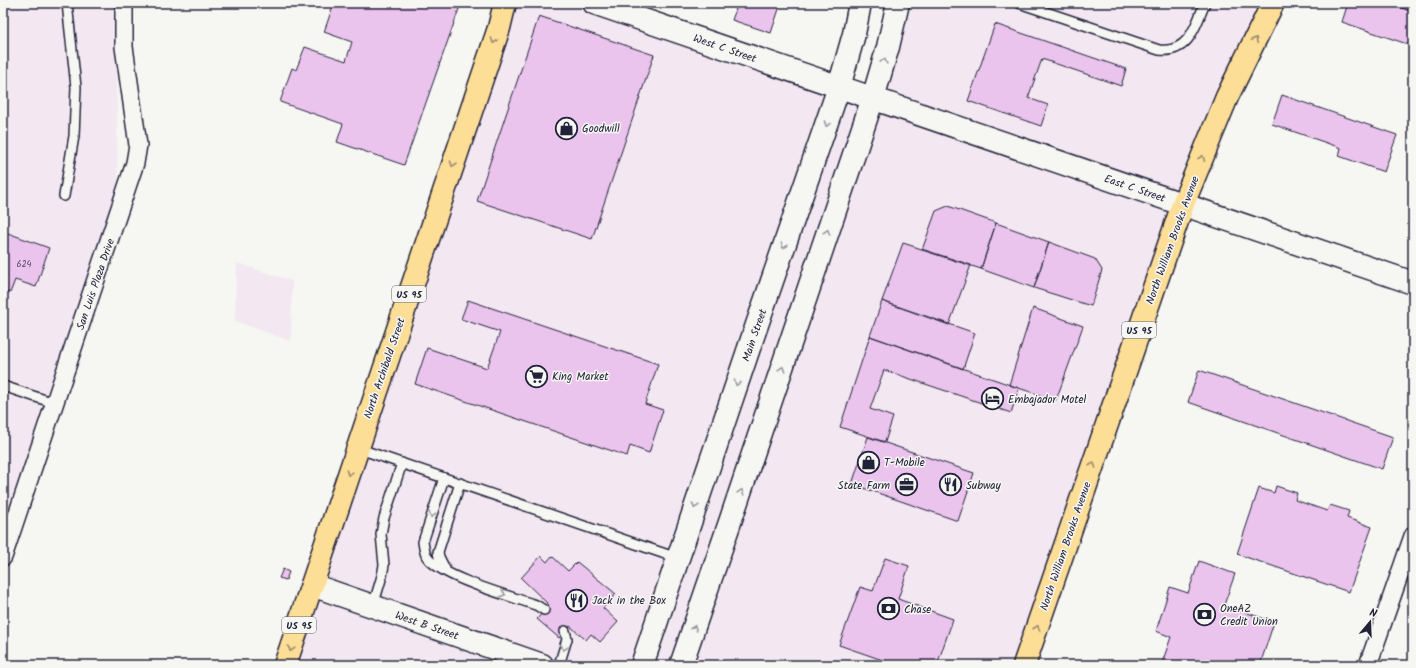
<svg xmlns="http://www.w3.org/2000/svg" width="1416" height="668" font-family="Kalam,sans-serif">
<rect width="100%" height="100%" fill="#f6f6f2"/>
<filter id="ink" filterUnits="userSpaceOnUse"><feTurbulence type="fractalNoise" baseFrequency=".025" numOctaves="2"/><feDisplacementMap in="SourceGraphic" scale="8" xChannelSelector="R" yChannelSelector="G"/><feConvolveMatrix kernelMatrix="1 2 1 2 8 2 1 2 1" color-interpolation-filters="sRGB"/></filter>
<g filter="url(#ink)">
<path fill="#f3e7f1" d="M3 3H115L118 197 3 551Z
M502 3H594L886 102 908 3H1273L1227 97 1024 665H283Z
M237 263 292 281 291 341 235 321Z"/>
<path fill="#ebc4ee" stroke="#22223b" d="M334 3H451L460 6 404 165 337 142 343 124 280 102 292 68 296 70 305 47 346 61 352 42 324 32Z
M738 3H781L771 33 732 20Z
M1348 3H1388L1413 12V46L1342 22Z
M1388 3H1413V12Z
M539 16 654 55 592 239 477 201Z
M995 24 1126 69 1121 86 1042 59 1028 98 1048 105 1041 126 968 101Z
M1282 95 1397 135 1384 172 1339 156 1341 148 1272 124Z
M948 206 996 223 981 269 922 250 936 211Z
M996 223 1049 242 1034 288 981 269Z
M3 224 7 225 5 232 49 248 36 287 15 280 10 293 3 290Z
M1049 242 1095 259 1102 270 1091 306 1034 288Z
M903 243 971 265 949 325 882 301Z
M468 300 658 364 645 404 663 410 649 453 630 446 627 456 415 384 427 348 487 368 500 332 461 319Z
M882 301 975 333 963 369 870 336Z
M1033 308 1083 326 1056 400 1009 385Z
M870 336 1019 388 1011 413 884 370 870 409 893 417 885 442 840 427Z
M1199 370 1393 437 1382 469 1188 402Z
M868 437 974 473 958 521 852 484Z
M1276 486 1297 493 1295 500 1327 511 1330 505 1349 511 1347 518 1372 527 1349 592 1237 554 1259 488 1274 493Z
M541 556 547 562 552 556 568 571 577 562 616 594 603 608 618 622 600 642 591 634 586 640 570 626 559 638 537 619 549 605 521 578Z
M885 558 909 566 898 599 953 619 937 665H897L839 645 860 587 873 591Z
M1199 561 1235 574 1224 605 1274 622 1260 665H1166L1162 663 1171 637 1156 631 1170 587 1188 593Z
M283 569 289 572 286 580 279 578Z"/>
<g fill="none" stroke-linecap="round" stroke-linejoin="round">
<defs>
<path id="lane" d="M1019 3 1159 50C1189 54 1196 25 1205 3
M64 196 74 136 76 87 67 3
M3 386 54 403
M357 448 677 558
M444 478 423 542C424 547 424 552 427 557 442 578 510 596 536 605L544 610
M445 569 439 557 438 552 460 483
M373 606 382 576 384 565 381 534 384 518 402 463
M559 665 567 639 565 631"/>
<path id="street" d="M3 557 135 163 138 145 124 47V3
M1368 665 1413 536"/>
<path id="secondary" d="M594 3 1413 283
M312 585 542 665
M642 665 750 345 839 87 854 34 860 3
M681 665 730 522 873 98 888 47 898 3"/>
<path id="highway" d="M285 665 499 28 505 3
M1024 665 1183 204 1227 97 1273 3"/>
</defs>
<use href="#lane" stroke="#22223b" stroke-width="12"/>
<use href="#street" stroke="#22223b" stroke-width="20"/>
<use href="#secondary" stroke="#22223b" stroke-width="25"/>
<use href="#highway" stroke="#22223b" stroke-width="25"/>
<use href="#lane" stroke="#f6f6f2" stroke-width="9"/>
<use href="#street" stroke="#f6f6f2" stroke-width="17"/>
<use href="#secondary" stroke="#f6f6f2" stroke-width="22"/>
<use href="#highway" stroke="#fdde96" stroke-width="22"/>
</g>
<defs><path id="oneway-chevron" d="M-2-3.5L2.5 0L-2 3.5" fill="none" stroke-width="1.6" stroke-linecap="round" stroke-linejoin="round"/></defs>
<g stroke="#9a896d">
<use href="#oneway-chevron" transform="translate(1255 40) rotate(-64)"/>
<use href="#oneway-chevron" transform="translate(494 41) rotate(109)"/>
<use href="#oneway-chevron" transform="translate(1202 158) rotate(-68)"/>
<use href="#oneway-chevron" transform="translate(453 164) rotate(109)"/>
<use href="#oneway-chevron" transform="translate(1093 465) rotate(-71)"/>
<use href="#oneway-chevron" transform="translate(349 473) rotate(108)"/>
<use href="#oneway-chevron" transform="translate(1037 628) rotate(-71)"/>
<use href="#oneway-chevron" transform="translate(291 649) rotate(108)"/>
</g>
<g stroke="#9797a0">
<use href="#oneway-chevron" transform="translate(884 61) rotate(-75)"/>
<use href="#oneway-chevron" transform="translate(827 124) rotate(110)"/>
<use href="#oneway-chevron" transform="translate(827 232) rotate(-72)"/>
<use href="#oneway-chevron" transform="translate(784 246) rotate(109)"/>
<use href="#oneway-chevron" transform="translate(782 369) rotate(-72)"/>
<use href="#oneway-chevron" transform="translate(737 383) rotate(109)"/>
<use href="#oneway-chevron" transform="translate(741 492) rotate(-72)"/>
<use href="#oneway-chevron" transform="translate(695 506) rotate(109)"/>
<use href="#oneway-chevron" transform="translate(432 515) rotate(108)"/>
<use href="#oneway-chevron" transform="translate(503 594) rotate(19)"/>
<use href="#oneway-chevron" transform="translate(694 628) rotate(-71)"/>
<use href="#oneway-chevron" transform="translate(564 648) rotate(107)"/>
</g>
</g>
<defs>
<symbol id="shop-ring" viewBox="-11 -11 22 22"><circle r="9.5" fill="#f6f6f2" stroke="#22223b" stroke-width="1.5"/><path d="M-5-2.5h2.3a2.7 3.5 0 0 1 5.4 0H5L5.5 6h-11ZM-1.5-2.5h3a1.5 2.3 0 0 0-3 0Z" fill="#22223b"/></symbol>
<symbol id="supermarket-ring" viewBox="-11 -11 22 22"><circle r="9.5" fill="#f6f6f2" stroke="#22223b" stroke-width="1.5"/><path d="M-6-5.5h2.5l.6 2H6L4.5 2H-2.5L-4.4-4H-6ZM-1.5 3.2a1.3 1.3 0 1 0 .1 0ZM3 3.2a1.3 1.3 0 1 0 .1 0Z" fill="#22223b"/></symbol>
<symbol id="hotel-ring" viewBox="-11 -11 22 22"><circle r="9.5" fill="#f6f6f2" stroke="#22223b" stroke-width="1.5"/><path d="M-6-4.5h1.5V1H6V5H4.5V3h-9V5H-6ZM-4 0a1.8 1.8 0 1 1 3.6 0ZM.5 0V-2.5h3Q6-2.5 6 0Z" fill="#22223b"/></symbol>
<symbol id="office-ring" viewBox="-11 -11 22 22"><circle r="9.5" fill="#f6f6f2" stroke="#22223b" stroke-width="1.5"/><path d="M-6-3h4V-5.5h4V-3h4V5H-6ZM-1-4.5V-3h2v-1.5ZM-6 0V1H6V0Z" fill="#22223b"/></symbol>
<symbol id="restaurant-ring" viewBox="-11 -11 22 22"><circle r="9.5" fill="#f6f6f2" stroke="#22223b" stroke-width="1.5"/><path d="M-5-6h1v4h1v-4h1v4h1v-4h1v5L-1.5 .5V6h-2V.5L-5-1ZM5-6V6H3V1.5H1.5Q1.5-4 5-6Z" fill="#22223b"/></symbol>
<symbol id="bank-ring" viewBox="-11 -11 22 22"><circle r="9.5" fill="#f6f6f2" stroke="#22223b" stroke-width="1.5"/><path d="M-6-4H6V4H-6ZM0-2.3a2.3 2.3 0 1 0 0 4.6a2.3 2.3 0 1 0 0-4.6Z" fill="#22223b"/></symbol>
</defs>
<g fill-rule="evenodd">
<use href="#shop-ring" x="554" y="116" width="25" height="25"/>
<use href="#supermarket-ring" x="524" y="364" width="25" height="25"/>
<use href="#hotel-ring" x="980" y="386" width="25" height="25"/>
<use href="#shop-ring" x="856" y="450" width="25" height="25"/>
<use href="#office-ring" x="894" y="472" width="25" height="25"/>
<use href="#restaurant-ring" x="938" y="472" width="25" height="25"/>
<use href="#restaurant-ring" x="564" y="588" width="25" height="25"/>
<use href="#bank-ring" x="876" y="596" width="25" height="25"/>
<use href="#bank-ring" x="1192" y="602" width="25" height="25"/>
</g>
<g text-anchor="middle" stroke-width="3" stroke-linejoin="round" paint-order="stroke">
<g font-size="9" fill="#544a68">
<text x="24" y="267">624</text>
</g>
<g fill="#f6f6f2" stroke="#626272" stroke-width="1">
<rect x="392" y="286" width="34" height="16" rx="3"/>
<rect x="1122" y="322" width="34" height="16" rx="3"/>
<rect x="282" y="617" width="34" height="16" rx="3"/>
</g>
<g font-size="10" font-weight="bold" fill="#22223b">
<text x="409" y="298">US 95</text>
<text x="1139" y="334">US 95</text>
<text x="299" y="629">US 95</text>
</g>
<g font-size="11" fill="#22223b" stroke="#f6f6f2">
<text transform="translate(725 48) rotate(19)" y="4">West C Street</text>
<text transform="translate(1135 188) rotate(19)" y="4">East C Street</text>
<text transform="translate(1172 240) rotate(-70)" y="4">North William Brooks Avenue</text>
<text transform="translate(95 284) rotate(-71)" y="4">San Luis Plaza Drive</text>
<text transform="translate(754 335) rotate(-71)" y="4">Main Street</text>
<text transform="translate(384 368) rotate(-71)" y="4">North Archibald Street</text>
<text transform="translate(1065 546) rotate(-71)" y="4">North William Brooks Avenue</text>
<text transform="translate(427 625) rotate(19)" y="4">West B Street</text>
</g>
<g font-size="11" fill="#22223b" stroke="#f6f6f2" text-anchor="start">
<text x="582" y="132">Goodwill</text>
<text x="552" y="380">King Market</text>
<text x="1008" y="403">Embajador Motel</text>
<text x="884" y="466">T-Mobile</text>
<text x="890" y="489" text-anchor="end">State Farm</text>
<text x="966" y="489">Subway</text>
<text x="592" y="604">Jack in the Box</text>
<text x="1220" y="612">OneAZ<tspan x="1220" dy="13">Credit Union</tspan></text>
<text x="904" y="613">Chase</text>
</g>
</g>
<rect width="1416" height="668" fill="none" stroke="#f6f6f2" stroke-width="16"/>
<rect x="8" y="8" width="1400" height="652" fill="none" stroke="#22223b" stroke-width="1.5" filter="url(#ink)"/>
<g transform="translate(1370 622) rotate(19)" stroke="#f6f6f2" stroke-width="3" paint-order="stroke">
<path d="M0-3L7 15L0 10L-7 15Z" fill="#22223b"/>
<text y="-6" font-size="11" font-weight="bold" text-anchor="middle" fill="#22223b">N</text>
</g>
</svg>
